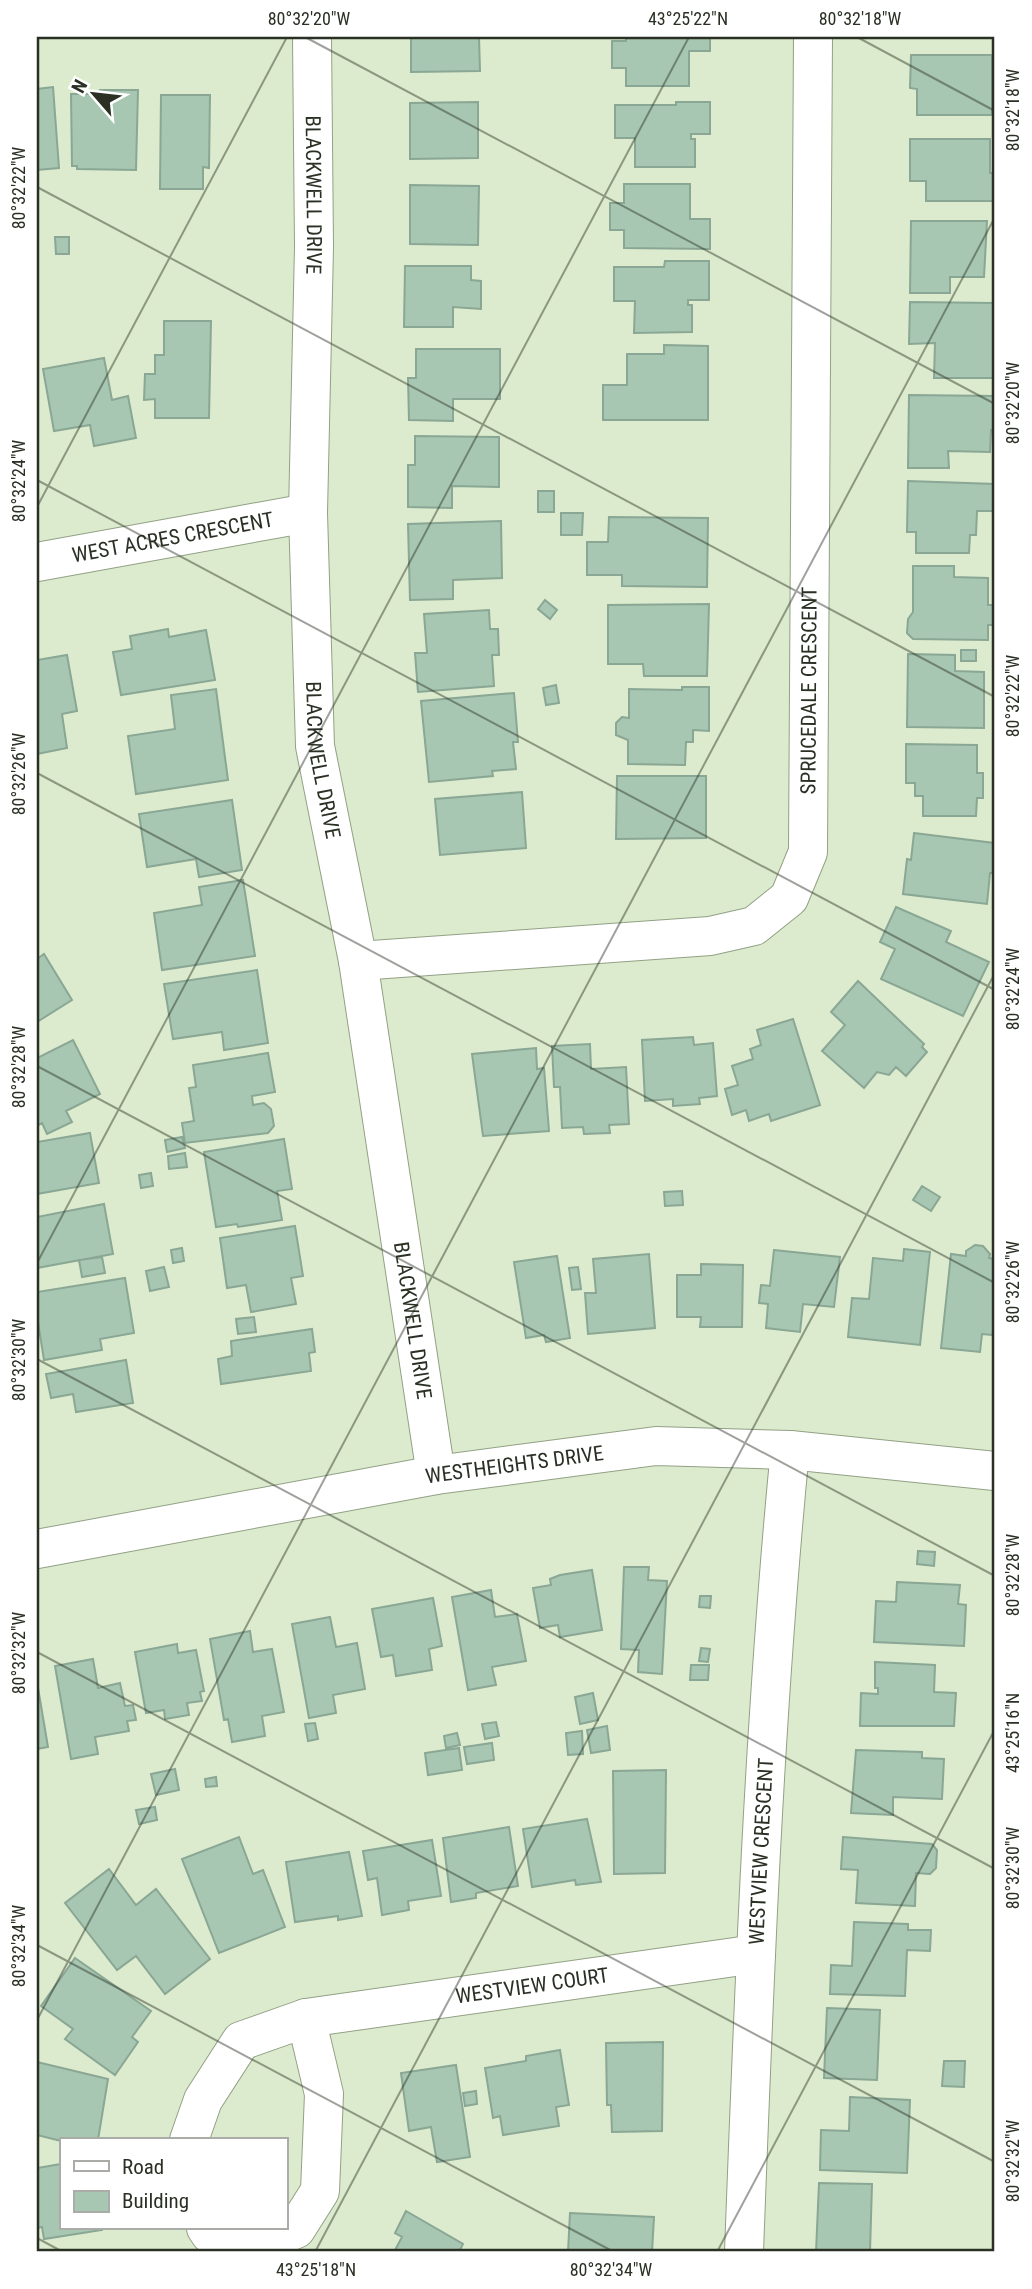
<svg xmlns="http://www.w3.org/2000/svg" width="1032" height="2289" font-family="'Roboto Condensed',sans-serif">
<rect width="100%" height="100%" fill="#dcebcd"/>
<path fill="#a8c7b3" stroke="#89a794" stroke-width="2" d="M411 37H479L480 71 411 72Z
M626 37H710V51H689V86H626V68H612V41H626Z
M911 55H992V115H917V89L910 88Z
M53 87 59 168 37 170V89Z
M100 90H138L136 170 77 169V166H72L71 94H100Z
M161 95H210L209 168 203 167V189H160Z
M478 102V158L410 159V103Z
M676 102H710V134H691V139H695V167H635V138H615V105H676Z
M910 139H990V173H995V201H926V181H910Z
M624 184H690V219H710V249L624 248V230H610V203H624Z
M410 185 479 186 478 245 410 244Z
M911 221H987L984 277H950V293H910Z
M55 237H69V254H56Z
M665 261H709V300H688V305H692V332L634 333 635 301H614V267H664Z
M405 266H471V280L481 281V309L453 307V327H404Z
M910 302 995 303V378H934L935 343 909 344Z
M164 321H211L209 418H155V399L144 400 145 374H155V355H164Z
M664 345 708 346V420H603V385H627V354H664Z
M416 349H500V399H453V421L409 420 408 378H416Z
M104 358 112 400 128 396 136 438 94 446 90 425 54 431 43 369Z
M909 395 995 396V430H991L990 452 948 451 949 468H908Z
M415 436 499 437V487L452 486V508L408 507V465H415Z
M908 481 995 484V511H977L976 535H970L969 553H916V532H907Z
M538 491H554V512H538Z
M561 513H583L582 535H561Z
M609 517 708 518 707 587 622 586V575H587V542H608Z
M501 521 502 578 453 580V599L410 600 408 524Z
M913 566H954V577L988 578V605H994V625H988V640L913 639 907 633 908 619 913 612Z
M545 600 557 610 550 619 538 609Z
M709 604 707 676H644L643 664H608V605Z
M489 610 490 629H498L499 655H492L494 686 418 692 415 653H427L424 614Z
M168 629 169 637 206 630 215 680 121 695 113 652 132 649 130 636Z
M961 650H976V661H961Z
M908 654 955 655V671L984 672V728L907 727Z
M67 655 77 711 62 714 67 748 37 754V660Z
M556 685 559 703 546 705 543 688Z
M682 687H709V731L693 730V742H686L685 765 628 764V740L616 735V723L622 717 629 718V689L682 690Z
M216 689 228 780 136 794 128 736 175 729 171 695Z
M514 693 518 742H513L516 769 492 771 493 776 429 782 421 701Z
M906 744 977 745V773H983V798H977L976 816H923V796H915V783H906Z
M617 776H706V838L616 839Z
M522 792 526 848 440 855 435 799Z
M232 800 242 870 199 877 196 859 147 867 139 814Z
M914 833 994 843 995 873H990L987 904 903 894 907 859 911 860Z
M243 880 255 956 162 970 154 913 202 905 199 887Z
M896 907 951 931 946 942 989 962 963 1016 881 979 895 949 880 942Z
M44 954 72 1000 37 1022V959Z
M257 970 268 1043 224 1050 222 1032 173 1039 164 984Z
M858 981 924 1044 922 1047 927 1052 906 1076 896 1067 889 1075 877 1072 864 1088 822 1051 845 1025 831 1012Z
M793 1019 820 1105 771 1121 769 1114 749 1121 746 1110 732 1115 725 1089 738 1085 732 1066 753 1059 750 1049 761 1045 757 1030Z
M693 1037 694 1045 713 1043 717 1096 699 1098 700 1104 673 1106V1099L645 1101 642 1040Z
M73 1040 100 1094 66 1111 72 1122 47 1134 42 1123 37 1126V1058Z
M590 1044 591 1069 626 1067 629 1124 609 1125 610 1133 584 1134 583 1127 562 1128 560 1087H554L552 1046Z
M536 1048 537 1069 544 1068 549 1131 483 1136 472 1054Z
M268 1053 275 1092 252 1096 253 1105 264 1103 271 1109 274 1126 268 1133 185 1143 182 1123 194 1121 189 1088 196 1087 193 1065Z
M90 1133 99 1183 37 1194V1142Z
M182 1137 185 1148 167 1152 165 1140Z
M284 1139 292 1189 277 1191 282 1220 238 1227 237 1224 216 1227 204 1152Z
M185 1153 187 1167 169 1169 168 1156Z
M151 1173 153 1186 141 1188 139 1175Z
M922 1186 940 1197 931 1211 913 1200Z
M682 1191 683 1205 665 1206 664 1192Z
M104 1204 113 1254 37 1268V1217Z
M295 1226 303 1276 291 1278 296 1304 251 1312 246 1285 227 1288 220 1238Z
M975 1245 983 1246 990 1254 989 1258 995 1259V1327L992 1335 982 1334 980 1352 941 1348 951 1254 966 1256V1251Z
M182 1248 184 1261 173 1263 171 1250Z
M904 1249 930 1252 920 1345 848 1337 852 1298 869 1299 873 1258 903 1261Z
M774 1250 840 1257 834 1307 803 1304 800 1332 766 1328 768 1304 759 1303 761 1285 770 1286Z
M649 1254 655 1328 588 1334 585 1293H596L593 1259Z
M557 1256 570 1338 546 1342 544 1335 526 1338 514 1262Z
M102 1257 105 1273 82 1277 79 1260Z
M701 1264 743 1265 742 1327H700L701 1317H677V1275H701Z
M164 1267 169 1287 150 1291 146 1271Z
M578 1267 581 1289 572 1290 569 1268Z
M125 1278 134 1333 100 1339 102 1350 44 1360 37 1316V1292Z
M254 1317 256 1332 238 1334 236 1319Z
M312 1329 315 1352 309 1353 311 1371 221 1384 218 1359 232 1356 231 1341Z
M126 1360 133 1403 76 1412 73 1394 51 1398 46 1374Z
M918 1551 935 1552 934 1566 917 1564Z
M624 1567H649L648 1580 667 1581 662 1674 638 1672 639 1650 621 1649Z
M592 1570 602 1630 560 1637 558 1625 540 1628 533 1588 551 1585 550 1579 560 1575Z
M897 1582 960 1585 958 1604 966 1605 964 1646 874 1642 876 1601 896 1602Z
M491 1590 495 1617 517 1614 526 1661 492 1667 496 1685 468 1690 452 1597Z
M700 1596H711L710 1608 699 1607Z
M433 1598 442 1646 429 1649 432 1670 396 1676 393 1655 381 1657 372 1609Z
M330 1617 336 1647 357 1643 365 1689 333 1695 336 1713 309 1718 292 1624Z
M250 1631 253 1652 272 1649 284 1712 262 1716 265 1736 232 1742 228 1719 224 1720 210 1639Z
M177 1644 178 1653 196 1650 204 1691 200 1692 202 1701 187 1703 189 1715 165 1719 164 1710 146 1713 135 1652Z
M701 1648 710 1649 708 1662 699 1661Z
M93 1659 98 1688 120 1683 125 1706 133 1705 136 1720 127 1721 129 1731 95 1737 98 1754 71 1759 55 1666Z
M875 1662 935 1665 934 1692 956 1693 954 1726H860L861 1693 878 1694V1688H875Z
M691 1665H709L708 1680H690Z
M37 1682 48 1747 37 1749Z
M593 1693 598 1720 580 1724 575 1697Z
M496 1722 499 1736 485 1739 482 1724Z
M315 1723 318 1739 308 1741 305 1724Z
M607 1726 610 1750 591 1753 587 1730Z
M582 1731 583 1754 568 1755 566 1733Z
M457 1733 460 1745 446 1748 444 1736Z
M492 1743 494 1760 467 1764 464 1747Z
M459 1748 462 1770 428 1775 425 1753Z
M856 1750 922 1752V1758L944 1759 942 1799 893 1797V1815L851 1813Z
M175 1769 179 1790 156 1795 151 1774Z
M666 1770 665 1873 614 1874 613 1771Z
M216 1777 217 1786 206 1787 205 1779Z
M155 1807 157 1820 139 1824 136 1810Z
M587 1819 601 1882 576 1885 575 1880 532 1887 523 1829Z
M509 1827 518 1886 476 1893V1898L451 1902 443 1838Z
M239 1837 253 1874 263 1870 285 1927 219 1953 182 1859Z
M843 1837 932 1844 937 1850 936 1868 930 1874 916 1873 915 1906 856 1903 858 1870 841 1869Z
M432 1840 441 1896 408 1901 409 1910 382 1915 377 1878 368 1880 363 1851Z
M349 1852 362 1916 338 1920V1916L295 1922 286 1862Z
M109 1869 136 1905 156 1889 210 1959 165 1994 136 1956 117 1970 65 1903Z
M854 1922 908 1924V1930H931L930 1951 907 1950 905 1996 830 1994 831 1965 852 1966Z
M75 1958 151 2011 132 2037 138 2042 115 2075 65 2039 73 2029 41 2006Z
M827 2008 880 2010 877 2080 824 2078Z
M663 2042 662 2131 612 2132 611 2105H607L606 2043Z
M560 2050 569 2105 556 2107 559 2126 503 2135 500 2116 493 2118 485 2068 526 2061V2056Z
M944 2061H965L964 2087 942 2086Z
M37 2062 108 2079 98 2140 61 2141 37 2135Z
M456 2065 470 2157 437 2162 431 2127 409 2131 401 2073Z
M476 2091 477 2104 465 2106 463 2093Z
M850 2097 910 2100 907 2173 820 2170 821 2130 849 2131Z
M61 2164V2228H102V2230L44 2239 42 2227 37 2228V2168Z
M819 2183 872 2184 870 2252H816Z
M406 2211 463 2244 459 2252H394L402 2237 395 2233Z
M570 2213 654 2217 652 2252H568Z"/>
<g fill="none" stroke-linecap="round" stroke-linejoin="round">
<defs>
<g id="minor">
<path id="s1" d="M312 37 314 247 308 513 315 746 358 961 436 1475"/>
<path id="s2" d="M37 562 308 513"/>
<path id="s3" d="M358 961 710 936 754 926 789 898 808 852 813 37"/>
<path id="s4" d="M37 1549 436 1475 656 1446 790 1450 995 1471"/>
<path id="s5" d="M189 2140 203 2100 241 2041 306 2018 756 1954"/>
<path d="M206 2228 210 2234 259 2245 296 2229 320 2191 324 2094 306 2018"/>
<path id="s6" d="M744 2252C754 1985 764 1717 790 1450"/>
</g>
</defs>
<use href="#minor" stroke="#92a185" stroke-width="40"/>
<use href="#minor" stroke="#fff" stroke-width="38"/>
</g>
<path fill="none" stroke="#2a3024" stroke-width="2" stroke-opacity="0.45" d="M305 37 995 404M857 37 995 111M37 187 995 697M37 480 995 990M37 507 287 37M37 773 995 1283M37 1066 995 1576M37 1263 689 37M37 1359 995 1869M37 1652 995 2162M37 1945 614 2252M37 2020 995 217M37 2238 63 2252M315 2252 995 973M717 2252 995 1729"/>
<g text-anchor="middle" stroke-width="6" stroke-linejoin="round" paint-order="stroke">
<g font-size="21" fill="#2a3024" stroke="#fff">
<text dy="7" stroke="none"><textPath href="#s1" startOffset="158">BLACKWELL DRIVE</textPath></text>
<text dy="7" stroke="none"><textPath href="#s2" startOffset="138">WEST ACRES CRESCENT</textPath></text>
<text dy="7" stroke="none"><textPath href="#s3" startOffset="654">SPRUCEDALE CRESCENT</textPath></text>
<text dy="7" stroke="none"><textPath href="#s1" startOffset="724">BLACKWELL DRIVE</textPath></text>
<text dy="7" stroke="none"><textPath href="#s1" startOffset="1292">BLACKWELL DRIVE</textPath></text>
<text dy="7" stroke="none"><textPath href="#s4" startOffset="485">WESTHEIGHTS DRIVE</textPath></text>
<text dy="7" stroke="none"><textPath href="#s6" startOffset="401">WESTVIEW CRESCENT</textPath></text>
<text dy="7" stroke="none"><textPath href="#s5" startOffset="410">WESTVIEW COURT</textPath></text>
</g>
</g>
<rect width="1032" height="2289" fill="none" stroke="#ffffff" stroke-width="77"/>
<rect x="60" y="2138" width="228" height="91" fill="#ffffff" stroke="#aaaca7" stroke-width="2"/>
<rect x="74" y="2161" width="35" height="10" fill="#ffffff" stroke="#aaaca7" stroke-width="2"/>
<text x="122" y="2174" font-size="21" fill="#2a3024">Road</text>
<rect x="74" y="2191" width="35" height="21" fill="#a8c7b3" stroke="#aaaca7" stroke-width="2"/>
<text x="122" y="2208" font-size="21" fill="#2a3024">Building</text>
<g transform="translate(94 94) rotate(298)" stroke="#ffffff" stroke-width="5" paint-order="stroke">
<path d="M0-5L12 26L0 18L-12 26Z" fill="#2a3024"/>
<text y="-10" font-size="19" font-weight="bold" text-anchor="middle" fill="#2a3024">N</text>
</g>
<rect x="38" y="38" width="955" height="2212" fill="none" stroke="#2a3024" stroke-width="2.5"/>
<g font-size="18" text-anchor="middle" fill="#2a3024">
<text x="309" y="25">80°32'20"W</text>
<text x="688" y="25">43°25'22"N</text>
<text x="860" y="25">80°32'18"W</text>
<text transform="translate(1013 110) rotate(-90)" y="6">80°32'18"W</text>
<text transform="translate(19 188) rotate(-90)" y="6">80°32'22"W</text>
<text transform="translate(1013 403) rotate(-90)" y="6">80°32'20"W</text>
<text transform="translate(19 481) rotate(-90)" y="6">80°32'24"W</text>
<text transform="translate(1013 696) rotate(-90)" y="6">80°32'22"W</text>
<text transform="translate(19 774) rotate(-90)" y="6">80°32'26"W</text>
<text transform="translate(1013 989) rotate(-90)" y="6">80°32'24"W</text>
<text transform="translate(19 1067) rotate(-90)" y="6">80°32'28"W</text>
<text transform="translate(1013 1282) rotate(-90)" y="6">80°32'26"W</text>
<text transform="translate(19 1360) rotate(-90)" y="6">80°32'30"W</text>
<text transform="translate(1013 1575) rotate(-90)" y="6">80°32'28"W</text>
<text transform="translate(19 1653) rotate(-90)" y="6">80°32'32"W</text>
<text transform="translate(1013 1733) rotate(-90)" y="6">43°25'16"N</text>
<text transform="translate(1013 1868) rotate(-90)" y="6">80°32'30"W</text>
<text transform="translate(19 1946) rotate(-90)" y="6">80°32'34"W</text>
<text transform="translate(1013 2161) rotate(-90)" y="6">80°32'32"W</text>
<text x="316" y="2276">43°25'18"N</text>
<text x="611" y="2276">80°32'34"W</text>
</g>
</svg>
